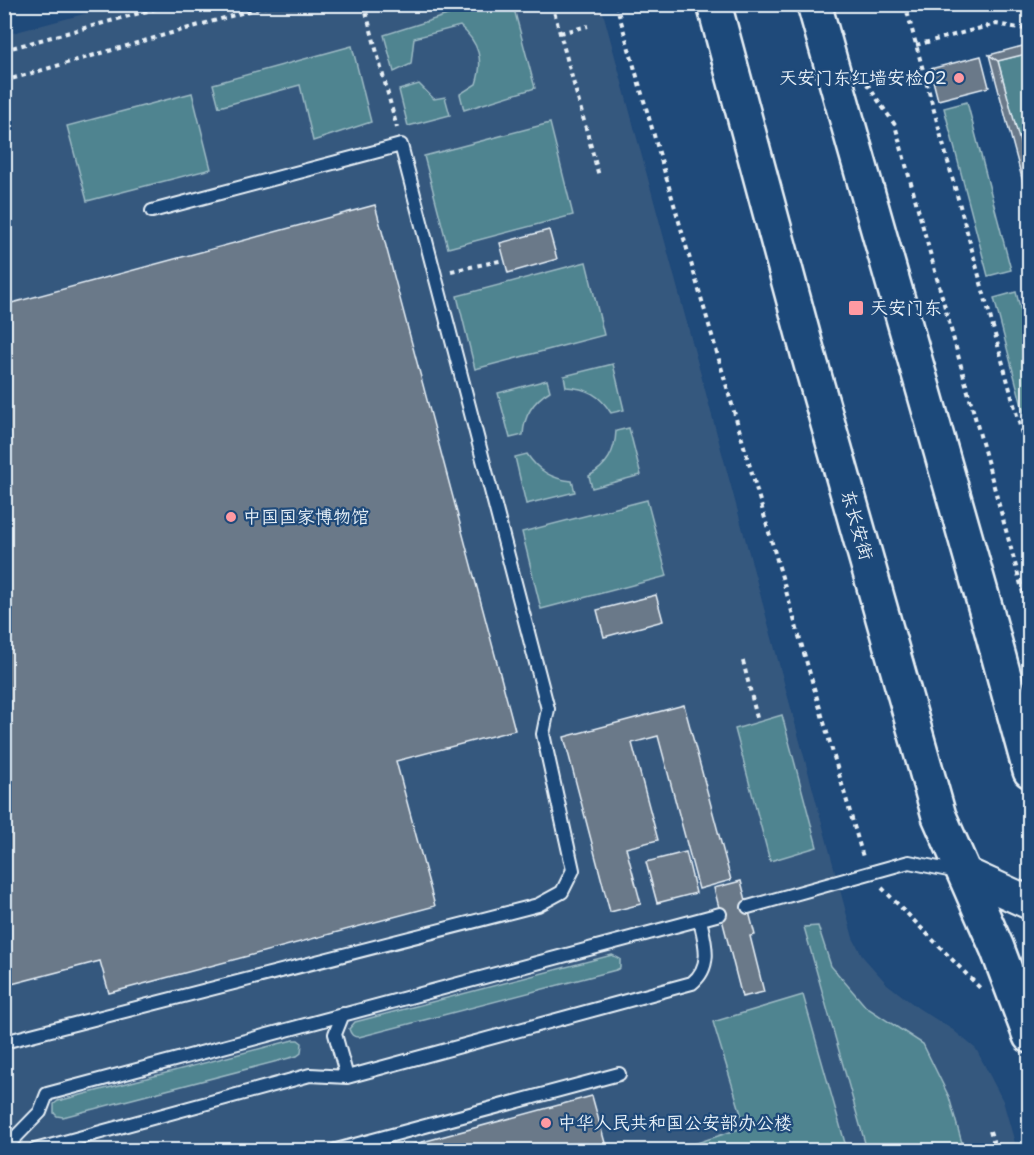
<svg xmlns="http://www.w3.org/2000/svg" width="1034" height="1155" font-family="'Shantell Sans','LXGW WenKai TC',sans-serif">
<rect width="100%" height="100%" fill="#1f4a7a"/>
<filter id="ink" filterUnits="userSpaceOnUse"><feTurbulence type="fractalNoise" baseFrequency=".0167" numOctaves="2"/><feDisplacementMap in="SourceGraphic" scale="12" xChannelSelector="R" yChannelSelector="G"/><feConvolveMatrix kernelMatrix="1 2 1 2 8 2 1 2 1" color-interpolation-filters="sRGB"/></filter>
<g filter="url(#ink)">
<path fill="#36587e" d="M118 5H601L853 938 863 957 887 984 918 1008 953 1030 976 1049 1003 1101 1017 1150H5V35Z"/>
<path fill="#4f8490" stroke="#9cbac4" stroke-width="1.5" d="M479 5H513L535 88 464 110 460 94 476 84C484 60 479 43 460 26L414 38 411 64 394 72 384 35Z
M352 46 371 122 313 141 300 85 219 107 213 84Z
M1029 53V179L998 61Z
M419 84 434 99 445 97 450 115 408 126 399 90Z
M192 93 211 169 87 201 67 126Z
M967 102 1011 270 988 276 944 108Z
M550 123 573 215 448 248 424 156Z
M586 262 604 335 475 369 457 296Z
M1016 292 1029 342V433L994 298Z
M613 364 624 410 611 413C600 395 587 388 566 387L564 376Z
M547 380 550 391C533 401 524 415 523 435L510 438 498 393Z
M629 428 641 475 592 488 589 476C607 466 615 452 616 431Z
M527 454C538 471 552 479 572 481L575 492 526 504 515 457Z
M647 500 667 576 541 609 522 532Z
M782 715 817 847 770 861 735 729Z
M818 926 831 966 866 1007 923 1044 949 1097 964 1150H867L804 927Z
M612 955 620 959V968L616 970 359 1037C353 1037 351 1035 349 1029L355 1022Z
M803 995 847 1150H696L694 1144 745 1127 713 1022Z
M293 1040H298L302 1043 301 1053 297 1056 63 1117 57 1116 54 1113V1104L58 1101Z"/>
<path fill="#6b7989" stroke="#e8f1f8" stroke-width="1.5" d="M1030 44V53L998 61 989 55Z
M989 55 998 61 1030 179V208Z
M981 56 989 87 938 100 930 69Z
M375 205 515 730 396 761 435 906 109 993 100 961 4 986V305Z
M549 230 557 259 508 273 500 243Z
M656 595 663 621 604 637 597 610Z
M684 705 731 880 699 889 658 736 632 743 658 840 626 848 641 904 610 912 564 737Z
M686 852 696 893 657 903 646 862Z
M741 881 755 935 750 936 764 992 742 997 714 888Z
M592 1096 607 1150H393Z"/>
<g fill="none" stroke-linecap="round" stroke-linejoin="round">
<defs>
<path id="lane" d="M748 907 909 862 958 872
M343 1014 335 1034 347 1077
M4 1042 538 905 562 892 573 870 543 734 548 709 401 145 152 211
M4 1149 40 1112 47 1094 720 914
M35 1150 310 1075 347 1077 692 983C713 966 705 942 700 920
M336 1150 619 1074"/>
<path id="secondary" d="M964 873 1030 903"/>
<path id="highway" d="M714 4 809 357 939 816 997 948 1030 1036
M814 4 986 610 1030 771"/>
</defs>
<use href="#lane" stroke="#e8f1f8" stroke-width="16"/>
<use href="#secondary" stroke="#e8f1f8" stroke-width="36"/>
<use href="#highway" stroke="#e8f1f8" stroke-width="38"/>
<path stroke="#e8f1f8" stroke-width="4" stroke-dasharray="4.5 4.5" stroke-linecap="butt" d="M364 4 397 128
M552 4 599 176
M616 4 863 857
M905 4 1030 463
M560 33 588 26
M916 45 996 24 1030 30
M4 50 173 4
M4 81 273 4
M867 84 895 125 1030 618
M451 271 504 260
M743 661 758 722
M882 888 982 990
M990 1131 996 1150"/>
<use href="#lane" stroke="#1f4a7a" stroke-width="12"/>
<use href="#secondary" stroke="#1f4a7a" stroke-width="32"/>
<use href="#highway" stroke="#1f4a7a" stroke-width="33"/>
</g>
</g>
<g fill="#ff9aa2" stroke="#1f4a7a" stroke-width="2">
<circle cx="959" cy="78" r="6"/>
<rect x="848" y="300" width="16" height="16" rx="3"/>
<circle cx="231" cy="517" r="6"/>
<circle cx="546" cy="1123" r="6"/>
</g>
<g text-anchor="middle" stroke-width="4.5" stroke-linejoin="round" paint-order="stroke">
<g font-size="18" fill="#e8f1f8" stroke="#1f4a7a" text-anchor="start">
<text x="947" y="84" text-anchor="end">天安门东红墙安检02</text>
<text x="870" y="314">天安门东</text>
<text x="243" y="523">中国国家博物馆</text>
<text x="558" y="1129">中华人民共和国公安部办公楼</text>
</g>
<g font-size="18" fill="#e8f1f8" stroke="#1f4a7a">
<text transform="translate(857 525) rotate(74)" y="6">东长安街</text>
</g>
</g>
<rect width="1034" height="1155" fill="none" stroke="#1f4a7a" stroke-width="24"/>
<rect x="12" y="12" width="1010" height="1131" fill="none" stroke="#e8f1f8" stroke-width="2" filter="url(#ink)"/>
</svg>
